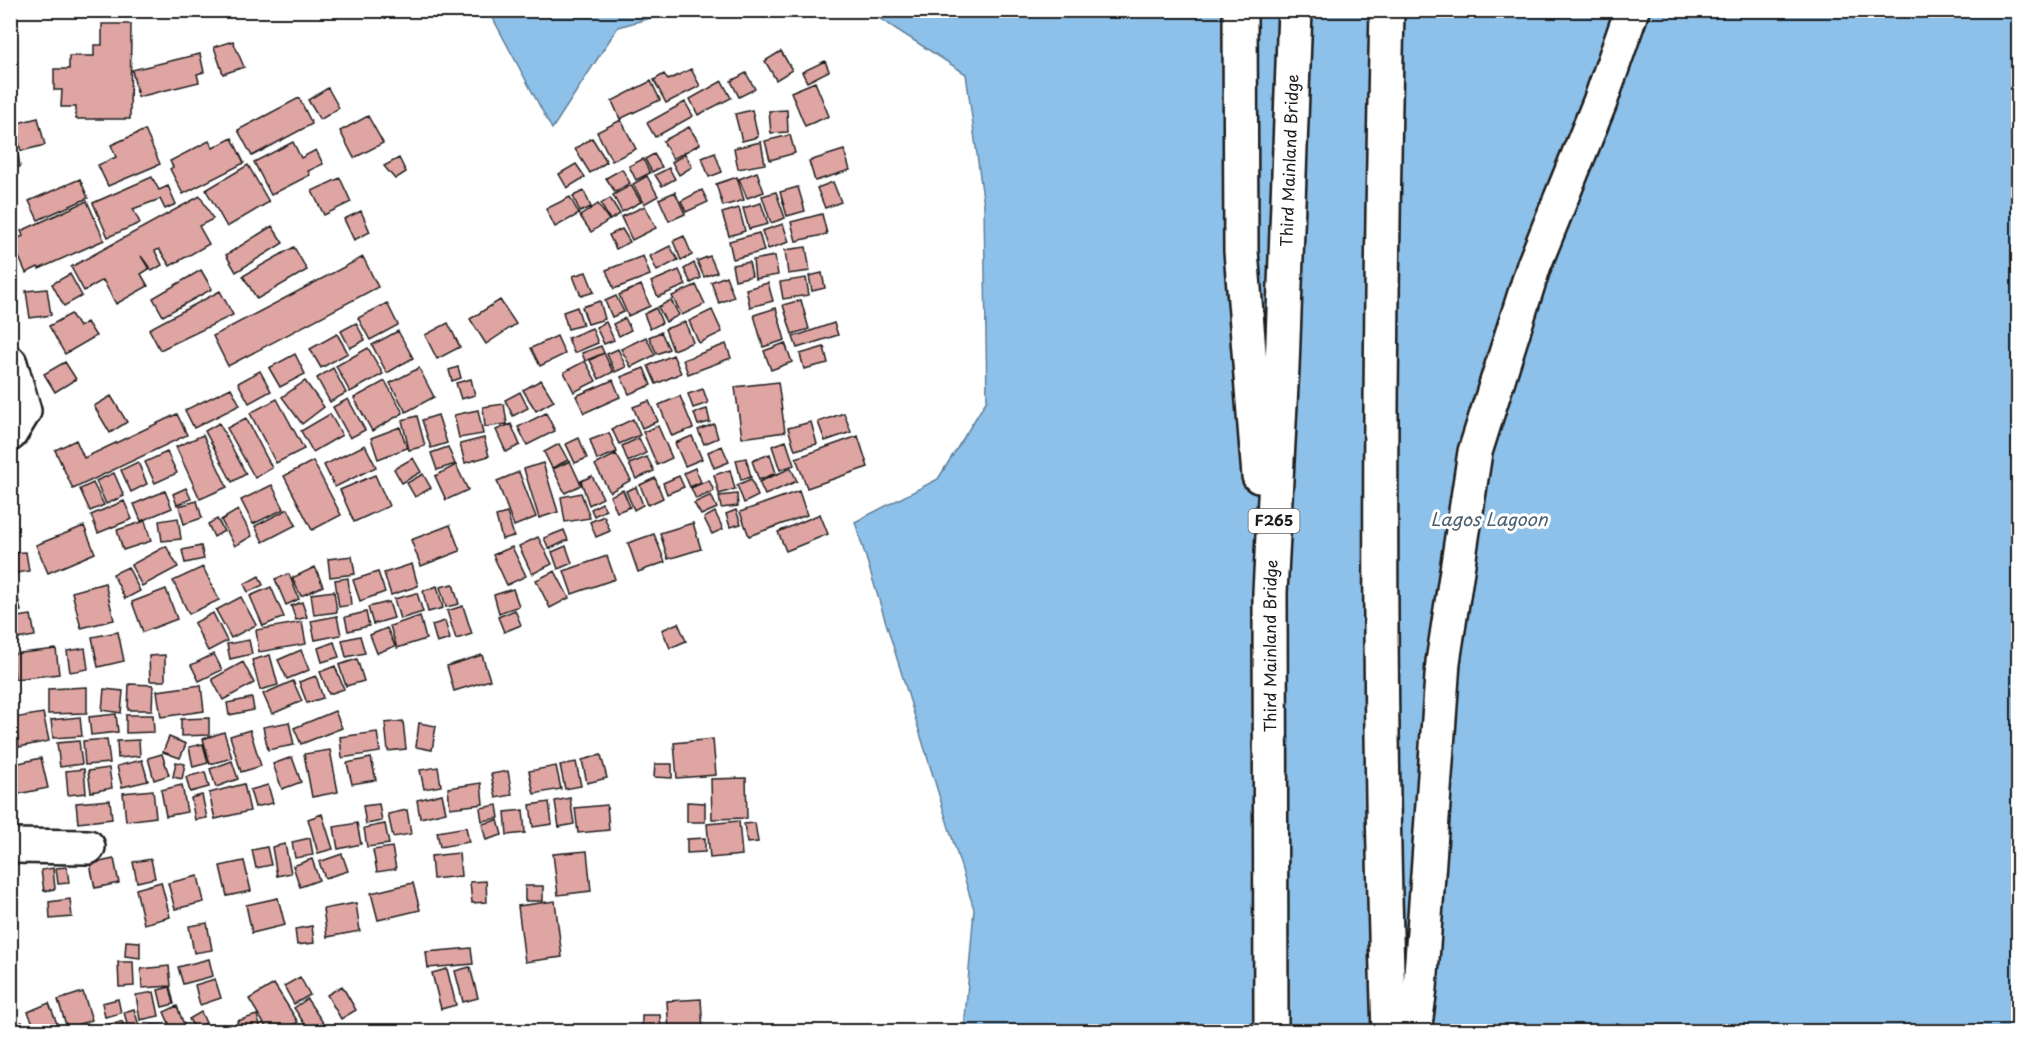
<svg xmlns="http://www.w3.org/2000/svg" width="2029" height="1042" font-family="'Playpen Sans',sans-serif">
<rect width="100%" height="100%" fill="#fff"/>
<filter id="ink" filterUnits="userSpaceOnUse"><feTurbulence type="fractalNoise" baseFrequency=".0167" numOctaves="2"/><feDisplacementMap in="SourceGraphic" scale="12" xChannelSelector="R" yChannelSelector="G"/><feConvolveMatrix kernelMatrix="1 2 1 2 8 2 1 2 1" color-interpolation-filters="sRGB"/></filter>
<g filter="url(#ink)">
<path fill="#8dc1ea" stroke="#607f98" stroke-width="1.5" d="M489 11H676L618 27 552 129Z
M808 11H2018V1031H964L974 909 855 522 938 479 987 400 984 206 966 74 876 16Z"/>
<path fill="#dfa5a3" stroke="#1c1c1c" stroke-width="1.5" d="M60 10H93V15H60Z
M102 24H131L130 119H76V107H61L62 90H54V69H69V56H94V45H102Z
M233 41 244 67 223 74 214 47Z
M781 51 792 70 776 80 765 61Z
M200 54 204 72 197 74 199 82 138 97 132 70Z
M825 61 829 71 807 82 802 72Z
M691 69 700 86 666 103 654 80 664 74 668 80Z
M746 73 755 89 739 97 731 81Z
M651 81 660 100 620 119 612 101Z
M722 81 731 98 698 115 690 99Z
M815 82 829 116 805 126 791 92Z
M328 88 339 108 320 120 308 100Z
M299 98 312 124 252 156 238 130Z
M685 102 693 116 655 137 647 123Z
M752 110 758 137 742 141 735 114Z
M787 110 788 132 771 133 769 111Z
M368 116 383 143 354 158 340 131Z
M38 118 45 145 21 151 14 124Z
M621 120 636 149 612 161 597 132Z
M689 127 700 144 673 159 663 141Z
M145 130 160 164 108 186 98 165 116 157 111 145Z
M790 135 795 153 770 160 765 141Z
M232 138 244 163 183 194 170 169 173 167 170 161 209 141 213 148Z
M592 138 607 162 590 173 575 149Z
M293 142 301 158 316 150 323 164 308 171 310 175 271 195 254 162Z
M761 142 765 164 738 169 734 148Z
M17 148 20 167 10 169V149Z
M844 150 850 170 815 181 809 161Z
M715 153 722 172 709 177 702 158Z
M654 154 662 167 652 172 645 159Z
M685 154 692 167 679 175 672 162Z
M399 158 406 172 395 179 384 166Z
M643 159 650 173 636 180 629 166Z
M576 164 585 177 567 188 559 174Z
M248 165 269 202 227 227 206 190Z
M669 168 675 179 662 186 655 175Z
M622 169 630 183 615 192 606 178Z
M757 172 764 192 747 198 739 179Z
M647 176 658 196 644 204 633 184Z
M152 177 159 190 168 186 176 204 165 209 160 199 133 209 140 223 108 237 93 203Z
M737 177 744 200 723 206 716 184Z
M340 178 351 202 324 215 312 191Z
M80 179 88 198 38 220 29 201Z
M833 182 841 202 825 208 817 188Z
M631 185 641 202 622 212 613 195Z
M798 187 805 211 787 216 780 192Z
M702 190 708 202 686 212 681 201Z
M584 191 591 207 580 212 573 196Z
M675 192 685 214 669 221 659 199Z
M776 192 785 218 771 223 762 196Z
M200 196 213 219 199 226 209 244 170 266 159 249 155 251 162 265 152 271 141 256 149 269 141 274 148 286 116 304 103 280 84 291 71 267Z
M570 197 579 214 555 227 546 209Z
M610 198 620 214 610 220 601 204Z
M87 201 104 240 39 269 38 267 26 273 12 241 23 236 21 231Z
M761 203 768 224 749 229 743 208Z
M598 204 609 220 591 232 580 216Z
M645 206 656 228 632 240 621 217Z
M739 208 745 231 729 236 722 213Z
M361 211 370 232 354 240 344 219Z
M822 214 827 234 796 241 791 222Z
M783 224 789 242 768 249 762 231Z
M272 226 283 243 236 272 226 255Z
M622 229 630 242 616 249 609 235Z
M759 233 764 251 733 259 729 241Z
M684 236 692 255 681 260 673 241Z
M670 246 678 260 657 271 650 256Z
M294 247 307 270 257 299 243 276Z
M806 247 810 271 788 274 785 250Z
M643 256 650 275 614 289 606 270Z
M710 256 717 272 704 277 697 261Z
M775 256 778 275 755 279 753 260Z
M363 257 378 287 228 366 213 336Z
M749 262 752 276 735 280 732 265Z
M694 263 701 278 691 283 684 269Z
M201 270 212 289 163 316 153 298Z
M679 270 686 285 658 297 651 282Z
M586 272 594 292 581 296 573 276Z
M822 273 825 288 812 291 809 276Z
M70 274 82 296 64 306 52 284Z
M726 276 734 297 719 303 711 282Z
M806 278 809 295 783 299 780 282Z
M768 283 773 301 750 307 746 289Z
M641 285 650 306 628 316 619 295Z
M696 285 705 304 682 315 672 296Z
M47 289 51 315 30 318 26 291Z
M220 291 233 315 160 350 149 329Z
M616 296 624 312 612 317 605 301Z
M500 300 516 324 486 344 470 319Z
M671 300 679 315 666 322 658 307Z
M801 300 809 329 792 334 783 305Z
M600 301 605 319 588 324 582 307Z
M387 303 398 325 370 340 358 318Z
M577 307 583 325 568 329 563 312Z
M656 308 662 323 650 329 644 314Z
M776 308 785 340 763 347 754 315Z
M712 310 722 332 699 343 689 321Z
M71 314 79 327 87 322 96 336 65 354 49 326Z
M625 318 631 330 619 336 613 324Z
M606 322 614 340 604 344 596 327Z
M685 322 693 342 673 350 665 329Z
M356 323 365 340 350 348 341 331Z
M448 323 460 347 437 359 425 335Z
M834 323 838 335 797 348 793 337Z
M592 328 598 343 574 353 568 338Z
M398 331 413 358 387 373 372 345Z
M661 332 669 349 657 354 649 337Z
M337 334 348 353 321 368 310 349Z
M557 336 565 354 540 366 531 348Z
M646 337 655 355 631 367 621 349Z
M785 343 792 362 771 370 764 351Z
M726 344 731 358 688 374 683 360Z
M601 346 604 353 585 361 582 353Z
M824 347 828 363 804 369 800 354Z
M368 348 383 374 350 392 336 366Z
M618 349 626 367 615 372 607 354Z
M604 353 613 372 599 379 590 360Z
M295 354 305 374 280 387 269 368Z
M673 355 681 373 656 384 648 366Z
M585 361 596 381 574 392 564 372Z
M65 362 76 379 55 392 44 374Z
M458 367 461 378 452 381 449 370Z
M333 368 346 393 330 402 317 378Z
M419 368 434 397 406 412 390 383Z
M644 368 651 385 629 394 621 377Z
M260 371 271 391 249 403 238 383Z
M471 379 475 395 461 399 456 383Z
M541 380 554 401 536 411 523 390Z
M613 380 620 397 584 413 576 396Z
M305 381 324 407 302 424 282 397Z
M385 381 403 413 372 431 354 398Z
M778 382 785 432 742 438 735 387Z
M231 388 240 405 194 428 185 410Z
M703 389 708 403 693 408 688 394Z
M520 392 528 408 513 416 505 400Z
M111 396 127 422 110 433 94 406Z
M680 396 693 428 672 436 659 405Z
M277 399 304 449 276 463 250 413Z
M348 399 365 430 350 438 333 407Z
M649 401 658 421 642 428 633 407Z
M504 404 507 424 485 427 483 407Z
M707 409 710 422 698 425 694 413Z
M478 410 483 434 459 438 454 415Z
M546 413 555 431 527 445 518 427Z
M844 413 851 432 825 441 818 422Z
M177 414 187 435 73 489 55 450 76 440 84 458Z
M330 414 342 435 313 452 301 431Z
M438 415 447 443 431 448 422 420Z
M417 416 425 446 409 450 402 420Z
M246 418 272 468 255 478 227 428Z
M633 419 640 435 619 444 612 429Z
M811 422 817 444 795 450 788 428Z
M219 423 246 474 232 482 205 431Z
M511 424 520 445 506 452 496 430Z
M714 424 718 438 704 444 698 430Z
M658 426 672 458 657 465 643 432Z
M400 427 407 448 378 459 371 438Z
M609 433 617 452 597 460 590 440Z
M203 435 227 487 200 499 176 447Z
M692 436 702 459 685 466 675 443Z
M858 436 868 467 807 488 796 458Z
M484 438 489 456 465 463 460 444Z
M579 438 587 458 575 463 566 444Z
M639 438 646 453 628 462 622 446Z
M786 441 794 465 780 470 772 446Z
M559 444 568 460 552 468 544 452Z
M365 445 376 467 335 487 324 465Z
M722 446 729 462 714 468 708 452Z
M448 447 455 464 437 470 431 453Z
M167 452 177 473 155 483 145 462Z
M616 454 631 480 610 492 595 465Z
M770 454 776 473 759 480 752 461Z
M647 457 654 471 636 479 629 464Z
M413 458 421 472 402 483 394 469Z
M746 458 751 477 741 480 736 460Z
M313 461 341 515 312 530 284 476Z
M570 461 581 485 565 493 553 469Z
M138 462 147 484 131 492 121 470Z
M543 463 558 512 539 518 524 469Z
M456 465 468 490 446 500 435 476Z
M695 468 701 482 690 487 684 473Z
M791 468 797 481 765 495 759 482Z
M730 470 735 489 719 494 714 475Z
M519 472 536 517 514 526 497 481Z
M114 473 124 496 106 504 96 481Z
M423 474 431 488 415 497 407 483Z
M375 475 389 506 354 522 340 490Z
M592 476 603 498 589 505 581 481Z
M679 476 684 487 667 494 663 483Z
M655 478 663 498 648 505 640 485Z
M751 479 758 496 744 503 737 485Z
M709 480 714 491 696 499 691 488Z
M93 483 104 505 90 511 80 489Z
M272 485 284 509 253 524 241 500Z
M636 487 643 505 634 510 626 491Z
M186 488 191 499 177 505 173 494Z
M623 490 630 507 617 512 610 496Z
M165 491 172 508 141 521 134 504Z
M799 491 807 515 749 536 740 512Z
M581 493 590 518 565 522 561 497Z
M737 494 738 506 721 508 719 496Z
M711 495 717 508 701 515 694 503Z
M124 501 132 519 98 533 91 515Z
M197 501 202 518 184 524 179 506Z
M602 503 606 510 594 516 591 509Z
M288 509 296 525 263 542 255 526Z
M238 510 252 536 235 546 221 520Z
M736 510 741 524 730 527 726 514Z
M715 512 723 529 712 534 704 518Z
M507 513 514 536 502 539 496 516Z
M820 514 828 534 786 551 778 532Z
M604 516 610 531 596 537 590 522Z
M178 518 181 539 162 541 159 521Z
M217 519 224 531 214 537 208 524Z
M145 521 151 541 123 550 117 530Z
M693 523 701 549 668 559 660 533Z
M450 525 460 551 421 566 411 540Z
M84 526 95 553 48 573 36 545Z
M564 530 568 540 549 549 544 538Z
M654 534 665 562 638 572 628 543Z
M538 537 552 564 532 574 519 546Z
M166 546 178 567 142 586 131 565Z
M201 546 204 559 185 563 182 550Z
M566 546 572 563 558 569 552 552Z
M512 547 526 576 507 585 493 555Z
M26 552 29 571 10 574V553Z
M352 556 355 574 330 577 328 559Z
M607 556 615 579 572 594 564 571Z
M412 564 418 586 391 595 384 573Z
M128 567 140 591 125 599 113 574Z
M203 567 219 600 189 614 173 581Z
M315 567 323 586 301 596 292 578Z
M555 571 569 598 550 608 536 580Z
M378 572 385 592 360 601 353 580Z
M289 574 299 599 286 605 275 579Z
M259 576 263 585 248 592 244 584Z
M348 578 351 605 339 607 335 580Z
M105 583 114 620 81 628 72 592Z
M453 584 459 604 446 607 440 587Z
M437 586 443 608 428 612 423 591Z
M271 587 284 617 263 626 250 596Z
M166 589 177 619 143 632 132 602Z
M513 589 519 606 499 613 494 595Z
M16 590 21 611 10 614V591Z
M334 591 337 612 314 615 311 594Z
M417 593 423 612 400 619 394 599Z
M241 597 256 625 231 638 216 610Z
M302 602 307 617 296 620 291 606Z
M389 602 394 618 373 624 368 607Z
M463 606 472 634 456 639 447 611Z
M515 610 521 625 504 632 498 617Z
M366 612 369 626 348 631 345 617Z
M213 613 227 641 208 651 194 623Z
M31 615 35 636 10 640V618Z
M337 616 341 635 315 640 311 621Z
M420 616 426 639 397 648 390 626Z
M445 621 450 639 437 643 432 625Z
M302 622 306 644 259 652 256 630Z
M678 623 686 641 670 648 662 630Z
M387 628 395 646 377 653 370 635Z
M118 632 124 661 98 667 92 637Z
M360 636 365 653 346 657 342 640Z
M249 640 252 654 230 659 227 644Z
M334 642 339 657 322 662 318 648Z
M85 648 88 669 70 672 67 651Z
M56 649 59 674 15 679 12 654Z
M301 650 309 670 287 679 278 660Z
M214 654 222 670 199 681 191 665Z
M165 655V681H150L149 656Z
M270 655 278 685 260 690 252 660Z
M482 655 490 680 454 691 447 666Z
M357 659 364 681 346 686 339 665Z
M243 662 254 683 223 700 212 679Z
M335 666 344 689 329 694 320 672Z
M316 676 323 698 307 703 299 682Z
M293 681 302 701 272 714 263 694Z
M129 684 153 685 152 710H128Z
M201 685 204 711 161 717 157 691Z
M87 687V713L48 714V689Z
M104 689 123 691 121 713 102 710Z
M252 698 254 710 229 715 227 703Z
M335 711 342 728 301 744 294 728Z
M43 713 49 741 19 747 14 718Z
M116 714 118 732 91 735 89 717Z
M126 715H153L154 732 126 733Z
M80 717 82 736 53 738 51 720Z
M209 718V735L181 736V719Z
M403 721 406 749 388 751 385 723Z
M289 722 294 745 268 750 263 727Z
M419 723 436 726 432 750 416 747Z
M250 730 261 766 241 772 230 736Z
M224 732 232 758 210 764 203 739Z
M377 732 380 752 342 758 340 737Z
M169 737 186 744 180 758 163 752Z
M107 739 110 763 85 765 83 741Z
M713 739 716 775 677 778 674 743Z
M139 740 140 756 118 758 117 741Z
M79 741 82 764 60 767 57 743Z
M203 744 208 763 193 767 189 747Z
M330 750 338 792 312 797 304 754Z
M162 754 169 775 154 780 148 758Z
M601 755 607 778 587 783 582 760Z
M292 757 301 782 282 789 273 764Z
M41 758 48 788 13 795 10 765Z
M371 758 376 780 352 784 347 763Z
M142 760 148 781 122 787 117 766Z
M232 761 238 779 216 787 210 769Z
M176 762 185 764 182 779 173 777Z
M576 762 581 786 565 789 560 765Z
M655 764H672V778L654 777Z
M556 766 561 789 534 794 529 771Z
M438 767 441 786 424 789 420 770Z
M109 768 112 788 91 792 88 771Z
M84 769 86 793 68 795 66 771Z
M508 771 512 795 496 798 491 774Z
M205 772 209 787 190 792 186 777Z
M746 778 747 818 712 819 711 779Z
M481 783 483 804 450 808 448 788Z
M244 784 250 811 215 819 209 793Z
M182 785 187 812 166 816 161 790Z
M268 785 273 803 255 807 250 790Z
M153 790 156 817 126 821 123 793Z
M442 794 446 812 420 818 417 800Z
M202 795 207 818 195 820 191 798Z
M570 798 574 824 559 827 555 801Z
M110 800 112 819 78 823 76 803Z
M549 802 552 824 533 827 530 805Z
M687 802 705 803V822H687Z
M379 804 382 821 366 824 363 806Z
M497 805 499 818 482 821 480 808Z
M607 805 609 830 578 833 575 808Z
M407 810 411 834 393 837 388 814Z
M523 810 525 833 507 835 505 812Z
M322 814 333 849 318 853 308 819Z
M498 820 502 835 486 840 482 824Z
M739 821 742 855 710 858 707 824Z
M357 823 361 844 338 849 334 827Z
M755 823 758 842 747 843 744 824Z
M385 824 389 844 367 847 364 828Z
M466 827 469 842 440 847 437 832Z
M310 838 313 855 295 858 292 842Z
M705 838V852L687 853V839Z
M285 844 291 873 277 876 272 847Z
M267 847 271 865 256 868 252 850Z
M392 847 396 869 377 872 373 850Z
M587 851 591 891 558 895 553 854Z
M459 853 461 876 433 879 431 856Z
M342 854 348 871 325 878 319 862Z
M114 859 119 883 95 888 90 864Z
M151 859 155 878 137 882 133 862Z
M312 859 319 880 300 887 293 866Z
M244 861 251 891 227 896 220 866Z
M67 867 69 883 58 884 56 868Z
M53 868 55 889 44 891 41 870Z
M198 876 204 902 175 909 168 883Z
M486 881 487 902 472 903 470 882Z
M161 882 170 917 144 924 136 889Z
M413 883 420 910 378 920 371 893Z
M525 886H543V901H525Z
M278 898 285 925 252 933 246 905Z
M70 899 72 917 50 919 49 902Z
M555 901 562 957 525 962 518 906Z
M356 903 360 931 327 937 323 909Z
M207 923 212 950 194 953 189 926Z
M312 926 314 943 297 945 295 929Z
M126 941 140 942V958L125 956Z
M471 948 473 964 428 968 426 952Z
M209 959 213 976 183 984 178 967Z
M118 962H133L134 986 119 987Z
M169 966 171 986 142 988 141 969Z
M470 967 478 998 463 1002 455 971Z
M447 969 456 1005 441 1009 432 973Z
M300 977 310 995 294 1004 284 986Z
M215 979 221 998 200 1005 195 985Z
M274 984 298 1022 282 1032H269L249 999Z
M342 986 356 1010 341 1019 327 995Z
M170 987 174 1004 162 1007 158 990Z
M83 992 92 1020 67 1028 58 1000Z
M154 992 159 1016 140 1020 136 995Z
M118 999 121 1013 105 1017 102 1003Z
M307 999 326 1027 319 1032H310L294 1008Z
M701 999 703 1032H669L667 1001Z
M49 1003 58 1026 37 1032 28 1012Z
M177 1006 184 1025 172 1030 164 1012Z
M134 1009 140 1029 129 1032 124 1012Z
M201 1012 206 1023 195 1029 189 1019Z
M257 1015 262 1032H240L237 1021Z
M642 1015H660L661 1032H642Z
M122 1021 125 1032H109L107 1025Z
M22 1022 25 1032H10V1026Z
M152 1025 167 1026V1032H151Z"/>
<g fill="none" stroke-linecap="round" stroke-linejoin="round">
<defs>
<path id="street" d="M10 363 24 411 10 434
M10 846 88 847"/>
<g id="highway">
<path d="M1240 10 1241 251 1259 476"/>
<path d="M1387 10C1379 351 1377 691 1389 1032"/>
<path id="s1" d="M1271 1032 1270 592 1282 367 1295 10"/>
<path d="M1414 1032 1420 988 1443 662 1475 452 1534 265 1600 102 1632 10"/>
</g>
</defs>
<use href="#street" stroke="#1c1c1c" stroke-width="38"/>
<use href="#highway" stroke="#1c1c1c" stroke-width="38"/>
<use href="#street" stroke="#fff" stroke-width="33"/>
<use href="#highway" stroke="#fff" stroke-width="33"/>
</g>
</g>
<g text-anchor="middle" stroke-width="6" stroke-linejoin="round" paint-order="stroke">
<rect fill="#fff" stroke="#606060" stroke-width="1.5" x="1248.5" y="509" width="51" height="24" rx="4.5"/>
<g font-size="15" font-weight="bold" fill="#1c1c1c">
<text x="1274" y="526">F265</text>
</g>
<g font-size="16" fill="#1c1c1c" stroke="#fff">
<text dy="6" stroke="none"><textPath href="#s1" startOffset="872">Third Mainland Bridge</textPath></text>
<text dy="6" stroke="none"><textPath href="#s1" startOffset="386">Third Mainland Bridge</textPath></text>
</g>
<g font-size="18" font-style="italic" fill="#495e6e" stroke="#fff">
<text x="1489" y="526">Lagos Lagoon</text>
</g>
</g>
<rect width="2029" height="1042" fill="none" stroke="#fff" stroke-width="36"/>
<rect x="18" y="18" width="1993" height="1006" fill="none" stroke="#1c1c1c" stroke-width="2" filter="url(#ink)"/>
</svg>
